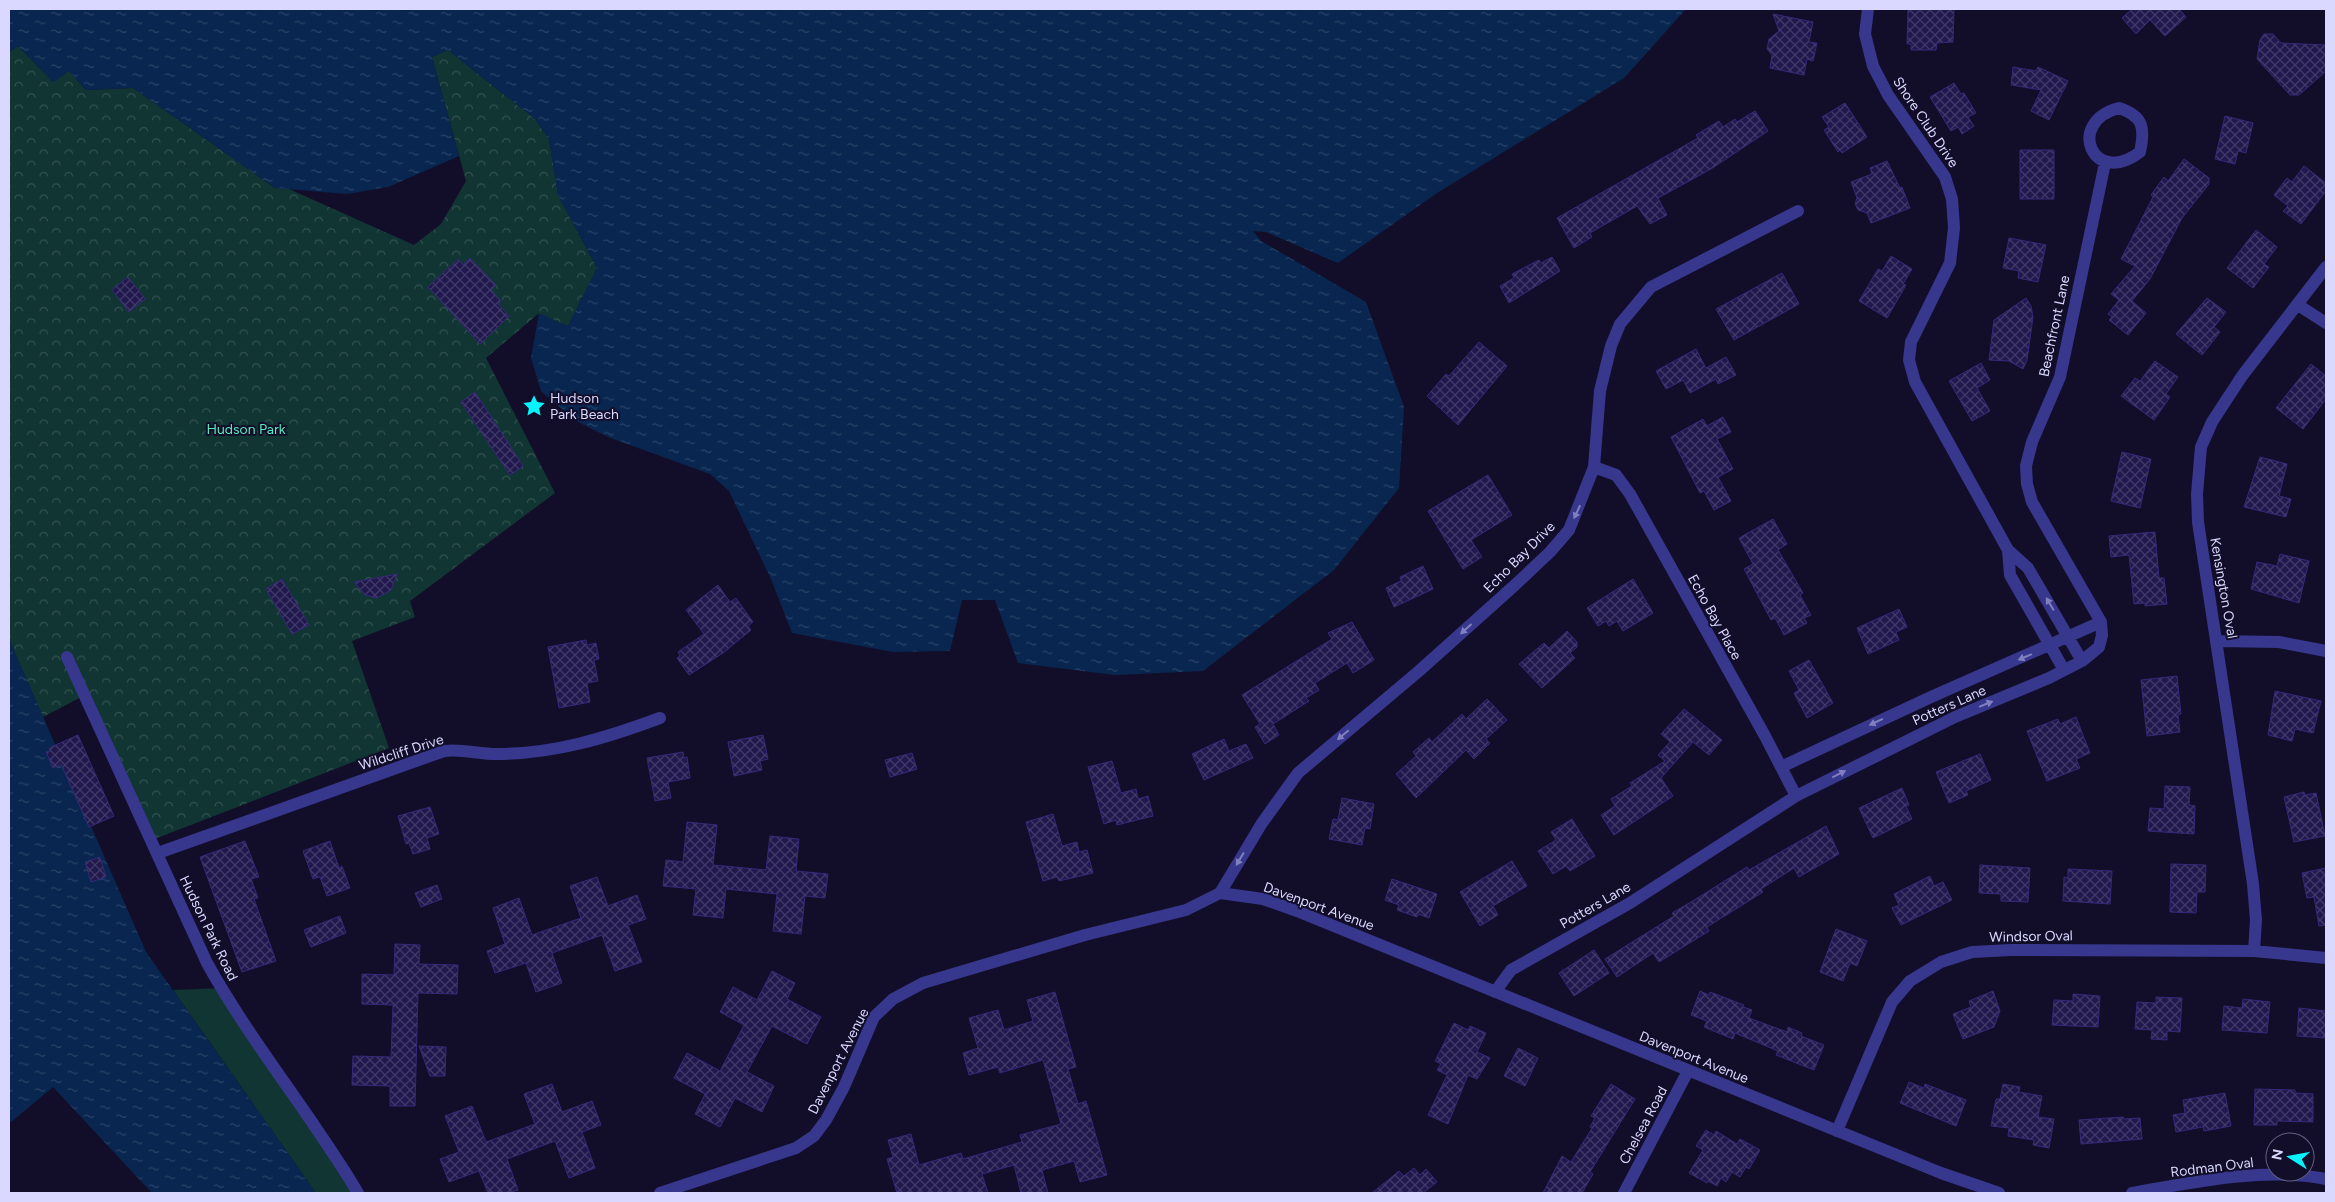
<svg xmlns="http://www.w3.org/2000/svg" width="2335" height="1202" font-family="Figtree,sans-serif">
<defs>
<pattern id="park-crowns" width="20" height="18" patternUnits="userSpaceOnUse" patternTransform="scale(1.25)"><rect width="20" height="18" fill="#113532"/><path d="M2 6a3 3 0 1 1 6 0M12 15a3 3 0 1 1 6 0" fill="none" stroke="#335251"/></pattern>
<pattern id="water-ripples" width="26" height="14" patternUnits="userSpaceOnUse" patternTransform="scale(1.25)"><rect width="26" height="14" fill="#08264f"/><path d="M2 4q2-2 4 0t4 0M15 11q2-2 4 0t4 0" fill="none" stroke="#2b4569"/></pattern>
<pattern id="building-cross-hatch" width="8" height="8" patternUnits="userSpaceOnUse" patternTransform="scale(1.25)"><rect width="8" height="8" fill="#21194d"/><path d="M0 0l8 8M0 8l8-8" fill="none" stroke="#413a68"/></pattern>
</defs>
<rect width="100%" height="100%" fill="#120e2a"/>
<path fill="#113532" d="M225 988 352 1193H316L173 990Z"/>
<path fill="url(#park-crowns)" d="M18 46 53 82 69 71 86 90 133 88 275 188 289 189 414 245 441 224 466 181 432 57 448 50 535 119 549 139 558 195 597 268 568 326 538 314 486 358 555 493 410 601 415 617 352 641 389 748 152 840 89 693 43 717 9 639V53Z"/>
<path fill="url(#water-ripples)" d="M9 9H1686L1624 78 1437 193 1338 263 1266 232 1253 231 1261 241 1366 302 1404 407 1399 488 1334 570 1203 671 1115 675 1018 663 995 600H962L950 651 893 652 792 633 771 579 729 491 710 474 608 437 576 421 541 391 531 358 539 313 568 326 597 268 558 195 549 139 535 119 448 50 432 57 459 156 388 187 347 194 275 188 133 88 86 90 69 71 53 82 18 46 9 53Z
M9 639 146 952 316 1193H152L53 1087 11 1122 9 1119Z"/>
<path fill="url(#building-cross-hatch)" stroke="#35297b" d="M1908 9H1954L1953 42 1937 43 1936 50H1911V44H1907Z
M2132 9H2179L2186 17 2165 36 2150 20 2136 34 2122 18Z
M1773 14 1813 22 1809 42 1817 43 1813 61 1807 59 1804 75 1770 68 1772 55 1767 49 1769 39 1779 31Z
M2264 34H2273L2281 43 2326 45V71L2299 95H2290L2257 59 2260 40Z
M2013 67 2036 71 2038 67 2068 81 2049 120 2031 111 2041 90 2011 85Z
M1954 83 1961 94 1964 93 1976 113 1968 117 1974 126 1962 134 1958 127 1951 131 1930 97Z
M1845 103 1867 137 1842 153 1840 150 1838 152 1824 130 1829 127 1822 117Z
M1755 111 1768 131 1711 169 1658 198 1667 215 1650 224 1637 206 1590 233 1592 237 1574 248 1557 218 1698 138 1696 135 1719 121 1723 127 1735 119 1737 122Z
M2225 116 2253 123 2246 153 2238 151 2235 164 2215 159Z
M2020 150H2054V199H2020Z
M2184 159 2209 178V184L2182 218 2150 279 2132 301 2146 313 2128 335 2109 320 2112 317 2108 314 2119 300 2111 294 2135 266 2121 259 2153 197 2151 195 2164 177 2168 181Z
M1887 161 1900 188 1902 187 1910 208 1871 223 1867 213 1858 210 1855 204 1857 198 1851 182 1872 174 1870 168Z
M2304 166 2326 183V191L2301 224 2283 211 2288 206 2274 195 2287 178 2292 182Z
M2256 230 2277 247 2264 264 2269 267 2253 288 2227 268Z
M2009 238 2046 245 2038 282 2018 278 2019 271 2003 268Z
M1891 256 1912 269 1903 284 1906 285 1887 318 1859 301 1878 269 1882 271Z
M1552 257 1560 271 1509 303 1500 286 1514 278 1512 274 1539 260 1541 263Z
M470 258 496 285 491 290 501 301 498 304 509 316 480 344 428 287 458 259 463 265Z
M1782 273 1799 304 1734 340 1716 309Z
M128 277 145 299 129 312 112 290Z
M2026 298 2031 306 2033 317 2027 360 2023 369 2009 361 1989 360 1994 320Z
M2207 298 2226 312 2214 327 2220 332 2202 355 2176 334Z
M1479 342 1507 366 1458 425 1427 396 1446 374 1449 376Z
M1696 349 1706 368 1726 357 1736 375 1718 384 1716 379 1690 393 1683 380 1666 389 1656 371Z
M2155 361 2178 377 2166 394 2170 397 2154 420 2121 396 2135 378 2140 381Z
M1981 363 1990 380 1977 388 1990 411 1972 421 1949 381Z
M2311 364 2326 376V399L2303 429 2276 408Z
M475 392 523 466 510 475 461 402Z
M1723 417 1731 432 1717 439 1733 469 1718 477 1731 501 1714 510 1704 491 1700 493 1671 437 1703 419 1707 426Z
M2122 452 2151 459 2140 508 2111 501Z
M2260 457 2287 464 2279 496 2291 499 2286 517 2244 507Z
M1488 475 1512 515 1471 540 1482 557 1463 569 1428 511Z
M1773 519 1787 544 1778 550 1803 593 1800 595 1811 615 1804 618 1807 623 1784 635 1775 618 1771 620 1744 569 1753 564 1739 538Z
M2155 532 2159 578H2164L2167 604 2145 606V603L2134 604 2129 555 2111 557 2109 536Z
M2280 554 2309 561 2299 603 2251 589 2257 562 2277 566Z
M1423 566 1433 589 1394 607 1386 588 1401 581 1400 577Z
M397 574 391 590 377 598 365 595 354 582Z
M282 579 309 625 292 634 266 589Z
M1633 579 1653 613 1623 631 1617 621 1609 626 1606 621 1598 626 1587 608Z
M718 585 730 602 736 598 753 622 748 626 751 630 723 653 689 675 677 658 680 656 678 652 704 634 686 610Z
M1899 609 1907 627 1896 632 1899 640 1868 654 1857 628Z
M1352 622 1374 660 1353 673 1347 663 1315 683 1319 690 1306 698 1309 701 1273 724 1279 735 1265 744 1255 727 1260 724 1242 695 1332 639 1328 633Z
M1567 631 1577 642V647L1570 653 1575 658 1542 688 1519 664 1544 643 1549 648Z
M586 640 587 645 596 643 599 659 594 660 598 681 587 683 590 702 559 708 548 647Z
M1809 660 1833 703 1807 718 1794 693 1799 690 1789 671Z
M2177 676 2181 714 2178 715 2180 732 2147 736 2141 680Z
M2275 691 2321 701 2313 733 2295 729 2292 741 2268 735Z
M1487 699 1507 720 1486 739 1490 743 1474 759 1466 750 1416 798 1396 774 1416 756 1413 752 1429 738 1432 742 1462 714 1466 719Z
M1684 709 1722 740 1709 755 1693 742 1661 778 1673 796 1614 835 1601 815 1615 806 1611 799 1632 786 1630 783 1665 761 1658 755 1670 742 1661 734Z
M2076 717 2090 753 2076 759 2080 768 2047 781 2027 731 2058 719 2060 724Z
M78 735 114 816 89 827 61 764 53 768 46 752 50 751 49 748Z
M763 735 768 759 760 761 762 770 734 776 728 742Z
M1224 739 1229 751 1246 744 1253 758 1204 780 1192 754Z
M683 752 684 758 687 757 690 778 668 782 671 798 655 801 647 758Z
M912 753 917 769 890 777 885 760Z
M1980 754 1991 780 1966 791 1968 795 1949 803 1936 772Z
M1112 761 1121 793 1136 789 1138 799 1148 796 1153 816 1117 825 1116 820 1104 824 1088 767Z
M2165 786 2190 787 2189 805 2195 806 2194 834 2148 831 2150 808 2164 809Z
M1902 788 1909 805 1906 806 1912 819 1873 838 1859 808Z
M2304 792 2305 795 2316 793 2325 836 2294 842 2284 797Z
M1342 798 1374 804 1370 829 1365 828 1362 845 1329 839 1333 819 1338 820Z
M430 807 439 834 427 838 430 849 413 854 409 843 406 844 398 816Z
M1053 814 1062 846 1077 842 1079 852 1087 850 1093 873 1059 881 1057 877 1043 881 1026 822Z
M1572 819 1595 856 1570 871 1566 866 1553 874 1538 851 1556 840 1551 832Z
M687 822 717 825 713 865 766 870 770 836 799 839 796 871 828 874 825 898 805 896 801 934 773 931 777 894 726 889 723 918 693 915 696 889 663 886 666 860 683 862Z
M1826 826 1839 854 1799 877 1794 868 1761 889 1763 892 1707 927 1709 931 1659 962 1653 953 1617 977 1605 959 1674 916 1672 913 1691 902 1747 867 1749 870Z
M245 841 259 877 251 879 258 898 254 899 276 961 242 972 200 857Z
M330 841 339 868 342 866 350 888 327 896 320 877 313 879 303 851Z
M100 857 106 877 91 882 85 862Z
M1512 861 1527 886 1493 906 1498 915 1480 926 1460 892Z
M2171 864 2206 865 2205 892H2197L2196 913 2170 912Z
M1980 865 2030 868 2028 902 2001 901V894L1979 893Z
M2326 868V925L2319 926 2314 897 2307 898 2302 873Z
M2068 869 2112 871 2110 904 2063 901 2064 877 2068 878Z
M1930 876 1934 886 1943 882 1952 900 1901 925 1892 908 1899 905 1894 894Z
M597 877 608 906 637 895 646 919 628 925 642 962 615 971 602 935 552 953 562 983 536 992 526 963 495 973 487 951 505 944 493 908 519 898 532 935 581 918 570 886Z
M1392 879 1437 894 1429 918 1418 914 1417 917 1397 910 1399 905 1385 900Z
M437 885 442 899 421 907 415 893Z
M340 916 346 933 311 947 304 930Z
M1836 929 1867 941 1857 966 1850 963 1843 981 1820 972Z
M395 944 420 945 419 964 458 965 457 994 418 993 415 1106H390V1086L352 1085 353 1056 391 1057 393 1005 362 1004V974L394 975Z
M1594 950 1609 973 1574 996 1559 973Z
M772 971 795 983 787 999 821 1017 807 1044 772 1026 747 1072 774 1086 762 1112 735 1098 720 1127 695 1114 705 1094 674 1078 687 1053 720 1071 744 1025 720 1012 733 987 757 1000Z
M1700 991 1709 995 1710 992 1744 1005 1743 1007 1752 1010 1749 1018 1787 1032 1788 1027 1802 1033 1801 1036 1824 1045 1814 1070 1776 1055 1778 1051 1735 1033 1733 1039 1704 1027 1707 1021 1691 1015Z
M1993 991 2000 1011 1994 1027 1963 1039 1953 1014 1971 1007 1969 1001Z
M1055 992 1076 1067 1068 1069 1078 1104 1086 1101 1107 1175 1080 1182 1074 1161 1042 1170 1048 1193H1021L1014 1165 982 1174 988 1193H897L887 1159 893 1157 888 1140 911 1134 919 1165 961 1153 963 1159 1022 1142 1020 1135 1061 1124 1043 1060 1000 1073 998 1067 969 1075 963 1053 978 1048 969 1018 998 1010 1004 1030 1033 1021 1027 1000Z
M2073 994 2100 996 2098 1027 2052 1025 2054 1000 2073 1001Z
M2156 997 2182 998 2180 1032 2167 1031V1040L2151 1039 2152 1030 2135 1029 2137 1002 2156 1003Z
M2243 999 2270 1002 2267 1033 2222 1030 2224 1006 2242 1008Z
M2299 1008 2326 1011V1038L2297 1036Z
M1454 1023 1468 1030 1470 1026 1486 1033 1477 1052 1490 1058 1477 1079 1468 1075 1448 1124 1428 1115 1447 1075 1437 1070 1441 1064 1435 1061Z
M419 1046 446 1047 445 1076H430Z
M1518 1048 1538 1058 1525 1086 1504 1076Z
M1909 1082 1924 1088 1925 1084 1966 1100 1956 1126 1900 1103Z
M552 1084 562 1112 592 1101 601 1125 582 1132 595 1168 569 1178 555 1141 507 1159 518 1190 508 1193H488L479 1171 449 1182 440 1159 459 1152 445 1116 472 1106 486 1142 535 1124 524 1094Z
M1611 1084 1635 1099 1590 1172 1593 1174 1582 1193H1543L1562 1156 1571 1162 1592 1128 1590 1127 1595 1118 1591 1116Z
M2003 1084 2020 1087 2019 1092 2042 1096 2038 1117 2054 1119 2049 1148 2033 1145 2034 1140 2008 1136 2009 1128 1991 1126 1996 1099H2000Z
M2255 1089 2295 1090V1093L2313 1094V1122L2277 1121V1125H2254Z
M2225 1093 2231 1126 2204 1131 2203 1127 2176 1132 2173 1115 2185 1113 2183 1100Z
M2123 1117 2124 1119 2140 1118 2142 1139 2081 1144 2079 1120Z
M1706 1130 1714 1135 1716 1131 1737 1144 1740 1139 1760 1150 1749 1169 1746 1167 1740 1177 1732 1172 1726 1182 1721 1178 1717 1186 1708 1181 1707 1183 1689 1173 1703 1150 1696 1146Z
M1414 1168 1420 1175 1426 1169 1437 1182 1423 1193H1372L1399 1171 1404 1176Z"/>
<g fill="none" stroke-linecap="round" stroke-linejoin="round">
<path stroke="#36378d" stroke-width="12" d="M1868 9 1865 34 1873 66 1888 95 1945 177 1952 199 1954 228 1950 263 1911 342 1909 360 1915 382 2008 550 2028 568 2082 661
M2119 108C2144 116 2145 129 2140 152 2093 188 2065 122 2119 108Z
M2298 305 2326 323
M1594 467 1616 475 1630 494 1765 736 1796 796
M2008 550 2010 575 2064 670
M2217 641 2279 642 2326 651
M1781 767 1931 697 2101 622
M158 853 444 751C465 749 477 754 497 754 554 754 606 738 660 718
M1220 893 1262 823 1298 773 1419 671 1515 585 1550 552 1569 530 1594 467 1600 391 1611 346 1620 324 1651 287 1798 211
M2254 951 2256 920 2253 884 2198 522 2197 494 2201 447 2212 422 2242 376 2326 267
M1495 992 1511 970 1630 903 1796 796 1955 717 2049 678 2082 661 2099 647 2102 635 2101 622 2032 502 2027 484 2026 466 2032 442 2060 377 2105 163
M1837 1131 1892 1002 1910 981 1941 962 1972 952 2011 950 2254 951 2326 958
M1624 1193 1688 1071"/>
<path stroke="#36378d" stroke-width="12" d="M67 657 207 963C252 1044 311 1114 358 1193
M660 1193 796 1148 814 1136 826 1120 844 1087 874 1017 893 999 923 983 1085 935 1186 910 1220 893 1263 899 1297 911 1941 1173 1999 1193
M2132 1193C2194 1182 2263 1167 2326 1179"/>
</g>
<defs><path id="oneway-solid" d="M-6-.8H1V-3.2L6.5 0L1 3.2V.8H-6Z" transform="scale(1.25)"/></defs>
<g fill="#807fc0">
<use href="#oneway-solid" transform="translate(1577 512) rotate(115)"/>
<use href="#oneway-solid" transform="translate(2050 604) rotate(-121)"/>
<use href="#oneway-solid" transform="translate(1466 629) rotate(138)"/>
<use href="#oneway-solid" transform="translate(2025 657) rotate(157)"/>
<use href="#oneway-solid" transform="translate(1986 704) rotate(-22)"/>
<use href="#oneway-solid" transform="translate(1876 722) rotate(155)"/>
<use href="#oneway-solid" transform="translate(1343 735) rotate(140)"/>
<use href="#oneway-solid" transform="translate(1839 774) rotate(-27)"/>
<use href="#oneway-solid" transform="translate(1240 859) rotate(121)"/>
</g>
<defs>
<symbol id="sight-bare" viewBox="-9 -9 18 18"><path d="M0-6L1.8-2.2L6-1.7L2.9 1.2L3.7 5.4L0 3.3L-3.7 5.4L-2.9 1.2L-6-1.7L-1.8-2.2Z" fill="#04f4ff" stroke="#120e2a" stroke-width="2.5" paint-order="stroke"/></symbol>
</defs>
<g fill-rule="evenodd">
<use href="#sight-bare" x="518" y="390" width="32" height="32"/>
</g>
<g text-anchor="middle" stroke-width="4" stroke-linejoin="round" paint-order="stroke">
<g font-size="14" fill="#dad8ff" stroke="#120e2a">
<text transform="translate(1926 122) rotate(56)" y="5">Shore Club Drive</text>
<text transform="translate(2054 326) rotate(-78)" y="5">Beachfront Lane</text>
<text transform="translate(1519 557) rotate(-45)" y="5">Echo Bay Drive</text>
<text transform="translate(2224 588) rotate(80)" y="5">Kensington Oval</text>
<text transform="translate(1715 617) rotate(61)" y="5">Echo Bay Place</text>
<text transform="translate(1949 705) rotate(-24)" y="5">Potters Lane</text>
<text transform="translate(401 752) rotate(-18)" y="5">Wildcliff Drive</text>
<text transform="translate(1595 905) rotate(-30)" y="5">Potters Lane</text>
<text transform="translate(1319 906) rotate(20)" y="5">Davenport Avenue</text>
<text transform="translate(209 928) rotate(64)" y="5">Hudson Park Road</text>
<text transform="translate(2031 936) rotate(-1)" y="5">Windsor Oval</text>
<text transform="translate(1694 1057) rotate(22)" y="5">Davenport Avenue</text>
<text transform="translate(838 1061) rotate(-63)" y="5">Davenport Avenue</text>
<text transform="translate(1643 1125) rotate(-62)" y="5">Chelsea Road</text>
<text transform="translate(2212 1167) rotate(-7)" y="5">Rodman Oval</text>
</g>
<g font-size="14" fill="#dad8ff" stroke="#120e2a" text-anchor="start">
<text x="550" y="403">Hudson<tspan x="550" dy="16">Park Beach</tspan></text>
</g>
<g font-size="14" fill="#59e9be" stroke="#120e2a">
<text x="246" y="434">Hudson Park</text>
</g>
</g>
<rect width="2335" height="1202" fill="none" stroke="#dad8ff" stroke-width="20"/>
<g transform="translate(2290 1157) rotate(281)"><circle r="24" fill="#120e2a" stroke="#625f7f"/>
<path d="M0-4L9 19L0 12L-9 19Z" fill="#04f4ff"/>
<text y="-8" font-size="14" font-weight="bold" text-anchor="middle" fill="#dad8ff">N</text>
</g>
</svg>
